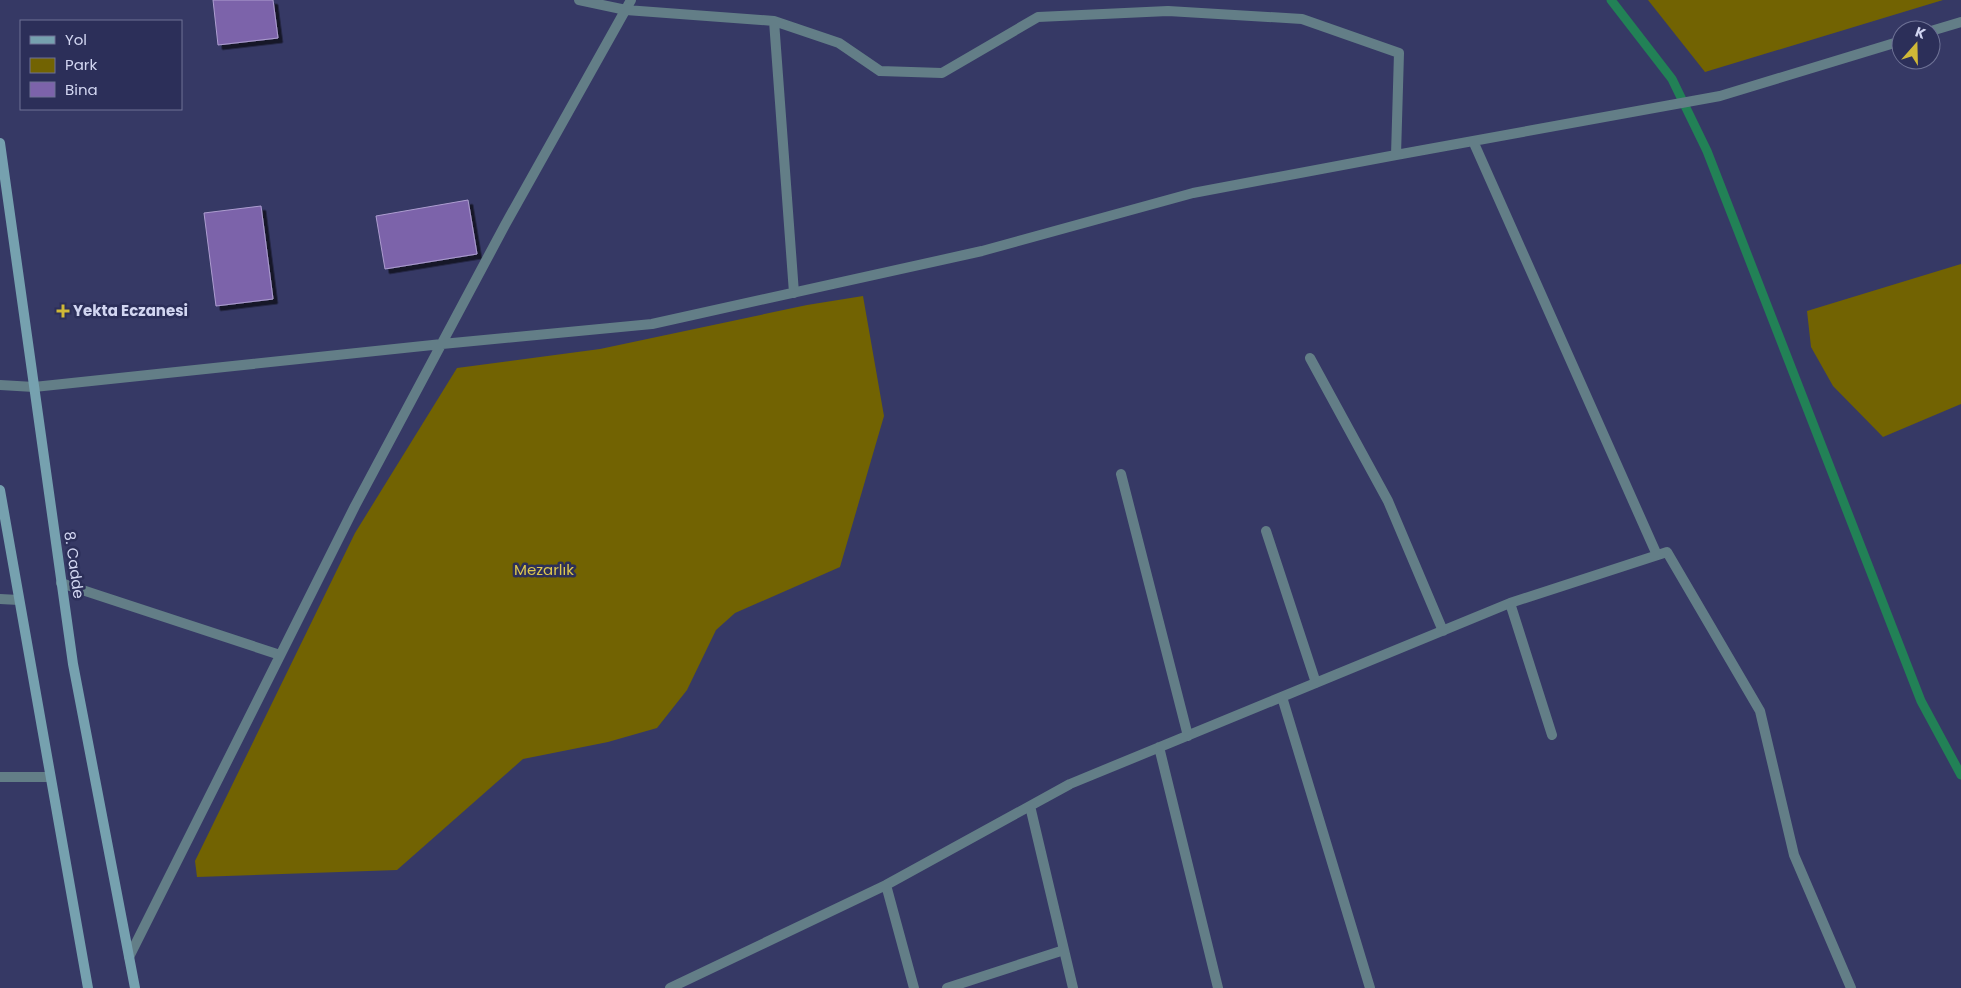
<svg xmlns="http://www.w3.org/2000/svg" width="1961" height="988" font-family="Poppins,sans-serif">
<defs>
<filter id="shadow"><feDropShadow dx="4.5" dy="4.5" stdDeviation="0" flood-color="#0009"/></filter>
</defs>
<rect width="100%" height="100%" fill="#363965"/>
<path fill="#726302" d="M1648 0H1943L1705 72Z
M1961 264V404L1883 437 1833 386 1811 347 1807 311Z
M863 296 884 416 840 567 735 613 716 630 687 690 657 728 608 742 523 759 397 870 197 877 195 861 355 533 457 368 600 349 807 305Z"/>
<g fill="none" stroke-linecap="round" stroke-linejoin="round">
<path stroke="#228156" stroke-width="9" d="M1611 0 1672 79 1707 151 1921 701 1961 775"/>
</g>
<path fill="#7c63aa" stroke="#ad9dd0" filter="url(#shadow)" d="M213 0H273L278 38 218 45Z
M468 200 477 254 385 269 376 216Z
M261 206 273 299 216 306 204 213Z"/>
<g fill="none" stroke-linecap="round" stroke-linejoin="round">
<path stroke="#637e87" stroke-width="10" d="M774 21 794 293
M1931 31 1961 22
M1473 141 1657 555
M1396 155 1720 96 1901 41
M1310 358 1388 501 1443 631
M0 385 34 387 442 344 652 324 982 251 1193 193 1396 155 1399 53 1302 19 1168 11 1038 17 942 73 880 71 839 43 774 21 626 10 579 0
M1121 474 1188 736
M1266 531 1316 683
M61 583 280 655
M0 599 19 600
M1510 603 1552 735
M1282 697 1370 988
M1159 747 1218 988
M0 777H50
M1030 806 1073 988
M886 885 914 988
M129 957 355 506 505 225 631 0
M670 988 886 885 1070 784 1510 603 1667 552 1760 711 1794 855 1851 988
M947 988 1064 950"/>
<path stroke="#76a1af" stroke-width="10" d="M0 143 73 664 135 988
M0 490 88 988"/>
</g>
<path fill="#cfb837" stroke="#2c2f59" stroke-width="2" d="M60.5 303.5h5v5h5v5h-5v5h-5v-5h-5v-5h5z"/>
<g text-anchor="middle" stroke-width="5" stroke-linejoin="round" paint-order="stroke">
<g font-size="15" font-weight="bold" fill="#d2d6f1" stroke="#2c2f59" text-anchor="start">
<text x="73" y="316">Yekta Eczanesi</text>
</g>
<g font-size="15" fill="#d2d6f1" stroke="#2c2f59">
<text transform="translate(74 565) rotate(82)" y="5">8. Cadde</text>
</g>
<g font-size="15" fill="#ddc74f" stroke="#2c2f59">
<text x="544" y="575">Mezarlık</text>
</g>
</g>
<rect x="20" y="20" width="162" height="90" fill="#2c2f59" stroke="#6e7296"/>
<rect x="30" y="36" width="25" height="8" fill="#76a1af" stroke="#6e7296"/>
<text x="65" y="45" font-size="15" fill="#d2d6f1">Yol</text>
<rect x="30" y="58" width="25" height="15" fill="#726302" stroke="#6e7296"/>
<text x="65" y="70" font-size="15" fill="#d2d6f1">Park</text>
<rect x="30" y="82" width="25" height="15" fill="#7c63aa" stroke="#6e7296"/>
<text x="65" y="95" font-size="15" fill="#d2d6f1">Bina</text>
<g transform="translate(1916 45) rotate(20)"><circle r="24" fill="#2c2f59" stroke="#6e7296"/>
<path d="M0-4L9 19L0 12L-9 19Z" fill="#cfb837"/>
<text y="-8" font-size="14" font-weight="bold" text-anchor="middle" fill="#d2d6f1">K</text>
</g>
</svg>
